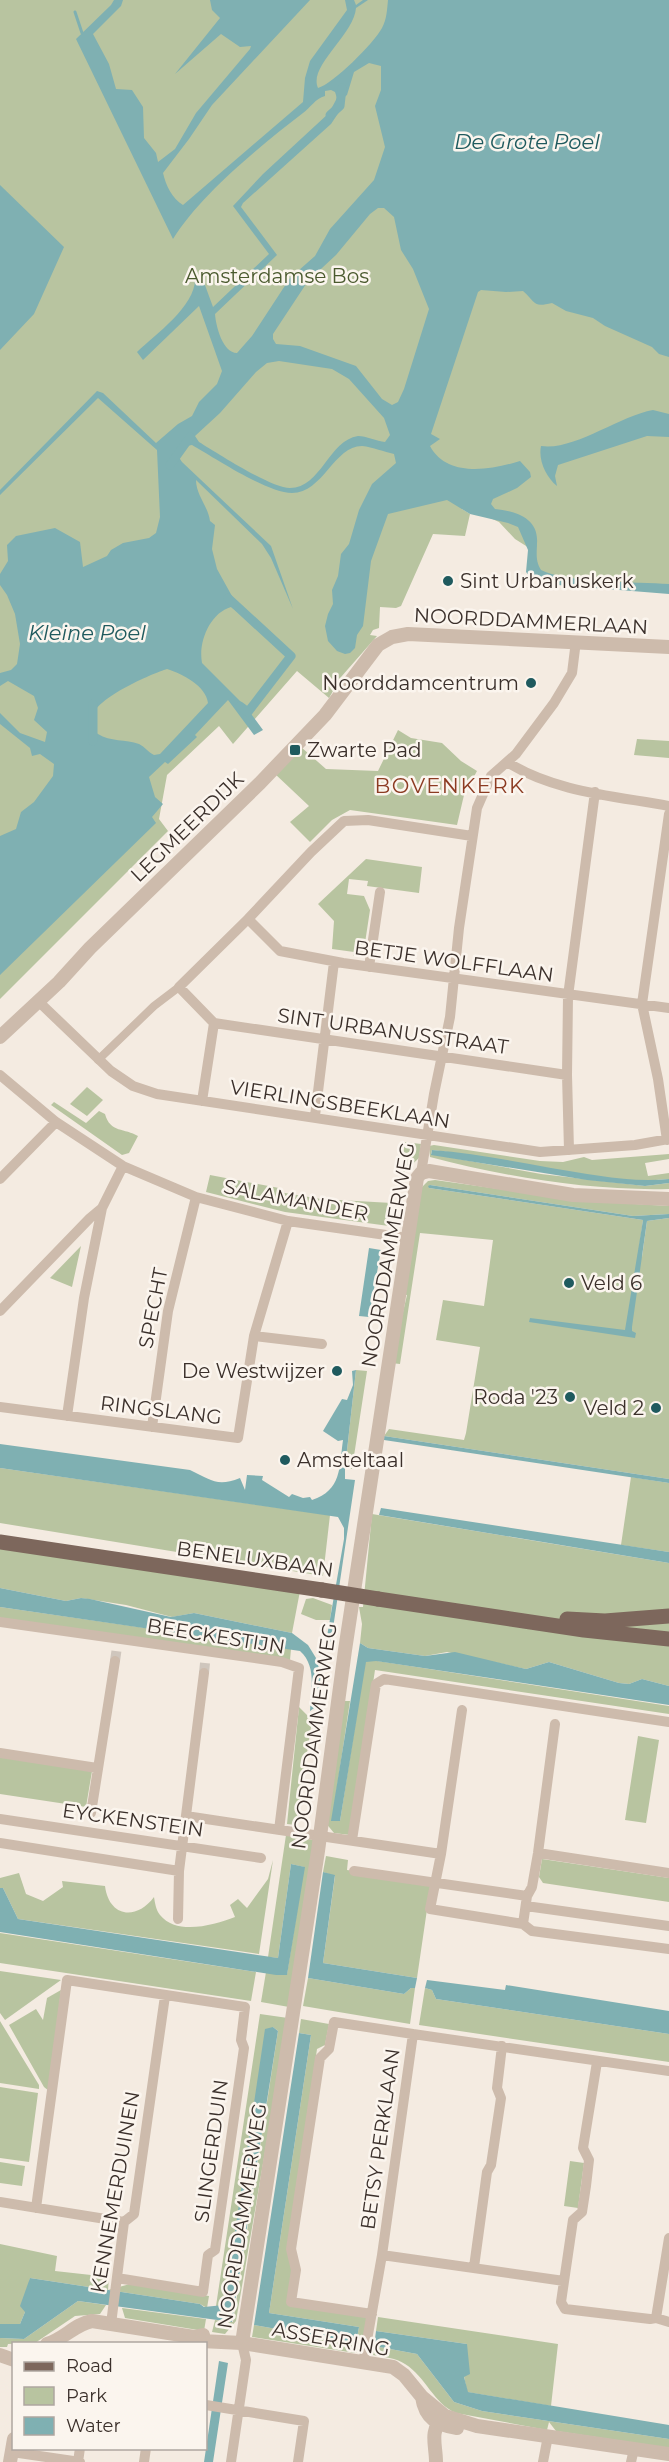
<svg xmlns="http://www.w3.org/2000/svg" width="669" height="2462" font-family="Montserrat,sans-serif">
<rect width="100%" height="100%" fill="#f4ebe1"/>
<path fill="#b8c4a0" d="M0 0H669V587L529 575 534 551 515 539 499 522 466 507 462 509 470 514 465 536 433 534 401 606 396 608 380 607 379 628 373 630 370 635 377 636 341 677 329 698 297 671 233 744 219 726 167 775 159 819 168 831 0 999Z
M398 730 411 738 442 743 461 761 477 771 464 795 457 825 350 810 332 820 310 842 290 822 309 806 274 773 301 747 326 769 378 771Z
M637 739 669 741V758L634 755Z
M366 859 422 867 419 893 367 886 368 881 349 879 347 894 364 896 370 910 363 956H353L354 952 332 949 334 921 318 904Z
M87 1087 103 1100 87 1116 70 1104Z
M54 1102 86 1123 99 1111 105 1114C110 1133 125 1128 138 1136L129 1153 122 1155 51 1105Z
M405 1142 421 1144 419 1158 405 1171 399 1183Z
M434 1145 540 1161 563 1162 584 1157 592 1160 669 1154V1159L645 1163 648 1176 669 1173V1179L642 1181 605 1178 448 1152 432 1150 431 1154 541 1174 645 1186 669 1183V1189C590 1191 506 1177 430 1157L429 1146Z
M210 1175 279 1188V1192L321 1199 392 1203 389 1226 285 1212 206 1192Z
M435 1180 584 1201 669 1206V1214L633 1216 430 1185 429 1188 643 1220 638 1256 642 1257 647 1221 669 1218V1479L384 1436 389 1429 464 1440 466 1433 480 1347 436 1340 443 1300 484 1306 493 1240 420 1233 400 1364 391 1363 407 1295 401 1294 421 1188 428 1181Z
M81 1246 72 1287 50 1278Z
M356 1370 367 1371 352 1469 345 1468Z
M0 1468 330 1515 323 1576 0 1523Z
M631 1477 669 1483V1552L621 1545Z
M372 1514 669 1563V1686L642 1679 629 1684 619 1683 549 1662 526 1669 447 1652 425 1656 368 1648 360 1643 362 1624 359 1607H363Z
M0 1547 300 1591 292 1633 194 1613 172 1617 126 1605 81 1598 66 1601 0 1588Z
M313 1598 332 1605 330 1620H316L301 1614 306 1599Z
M0 1607 291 1649 290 1660 0 1619Z
M371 1660 669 1706V1714L375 1670 350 1835 334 1833 325 1822 342 1701H350L332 1821H340L365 1662Z
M299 1707 310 1718 311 1727 296 1825 287 1824Z
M638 1736 659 1740 646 1823 625 1820Z
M0 1756 92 1771 86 1807 0 1794Z
M286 1835 314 1840 289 2007 261 2002 266 1972 287 1974 304 1867 291 1864 278 1958 268 1957Z
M326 1856 348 1860 347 1870 431 1882 417 1978 323 1963 335 1876 323 1872Z
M542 1859 669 1878V1902L543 1883 539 1877Z
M273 1860 259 1954 18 1919 3 1888H0V1878L19 1873 26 1894 43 1901 63 1887 62 1881 105 1886C109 1917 136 1921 154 1897 155 1903 156 1910 160 1915 177 1936 214 1925 235 1917L230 1905 238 1899 247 1908 268 1879Z
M0 1933 256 1972 251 2001 0 1963Z
M0 1971 61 1980 5 2020 0 2013Z
M308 1978 404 1994 411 1988H415L410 2024 303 2006Z
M425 1988 432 1990 436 1999 669 2034V2062L419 2025Z
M61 1990 49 2091 44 2087 9 2025 36 2009 43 2020 47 1998Z
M260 2014 288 2018 236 2321 225 2334 212 2332 215 2320 233 2322 278 2031 273 2027 225 2306H216Z
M301 2019 329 2024 325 2045 317 2049 289 2244 292 2262 290 2304 368 2315 362 2349 355 2353 252 2337 254 2325 356 2343 359 2327 269 2313 311 2035 299 2033Z
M0 2021 39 2085V2089L0 2083Z
M0 2087 38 2093 29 2162 0 2158Z
M570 2161 584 2163 578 2208 564 2206Z
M0 2162 25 2166 22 2186 0 2183Z
M0 2244 57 2256 55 2271 109 2277 108 2290 130 2284 209 2296 207 2308 200 2304 30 2278 25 2312 20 2324H0Z
M78 2301 106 2305 100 2314 75 2316 35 2343 8 2344 7 2347H0V2338L24 2339Z
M122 2308 206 2319 204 2331 125 2318Z
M378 2317 558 2344 551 2406 467 2392 464 2376 467 2344 376 2331Z
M374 2346 417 2354 454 2402 482 2411 669 2439V2448L556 2431 549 2422 547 2430 456 2413C433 2403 426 2377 405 2364 396 2358 384 2357 373 2355Z"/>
<path fill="#7fb0b2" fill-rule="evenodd" d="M114 0H123L121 6 93 34 109 64 116 89 132 90 143 107 144 138 156 153 158 162 175 149 196 113 250 49 251 46 240 47 221 34 175 74 220 18 212 10 210 0H310L212 105 189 139 163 173C166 186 172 198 183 205L303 102 305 78 310 61 347 10 345 0H354L356 5 363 0H368L356 8C354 35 308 66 318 88 333 84 374 43 382 28 387 19 387 9 388 0H669V357L659 354 652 347 605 326 593 318 566 311 552 303C532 308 536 302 523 291L506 292 481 290 478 292 431 434 440 439 430 446C447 478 491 470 520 461L530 472 531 477 517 488 493 499 491 504 495 509C515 511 539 518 537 543 537 553 535 560 541 570 566 583 637 582 669 584V594L545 584 530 577 526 572 528 550 518 527 508 523 470 514 447 500 388 514 371 561 363 626 357 635 355 648 350 653 345 654 337 651 328 641 325 626 328 614 333 604 332 590 338 576 341 554 349 544 359 510 372 484 396 463 394 454C384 452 373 447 362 446 334 446 323 493 292 493 267 493 215 458 192 445L181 447 176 453 182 462 271 546 293 609 271 558 262 544 196 480C196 495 208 506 210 521L215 525 212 549 217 569 243 616 231 607C210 613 198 642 202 663L246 707 263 730 254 735 228 700 195 735 197 737 168 764 165 762 149 777 155 797 163 804 152 817 156 823 0 975V836L16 829 21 812 34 802 53 776 54 764 40 754 32 756 30 748 0 724V713L20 733 45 742 47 732 34 720 38 708 34 696 8 681 0 686V673L11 670 17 664 20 644 15 614 7 595 0 585V574L8 561 7 545 16 536 55 528 80 542 83 567 107 556 111 550 123 543 149 538 156 533 160 517 157 450 98 398 0 495V490L97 391 103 393 156 443 178 424 192 416 199 402 217 384 222 371 199 306 143 360 137 352C156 334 197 305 195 277H202L213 307 269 254 233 206 263 174 329 113 337 98 335 92 331 90 325 91V96C315 99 311 107 303 113 260 146 201 194 173 239L76 39 111 5ZM369 63 381 66V90L375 106 385 147 374 180 330 229 315 256 290 278 252 336 237 353C223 353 216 327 215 314L277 255 241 207 243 203 331 124 339 112 338 102 347 95 354 72ZM378 208H384L394 217 401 250 413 269 429 309 404 389 398 402 392 405 382 399 356 366 300 346 276 344 273 339V334L308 281 336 255 370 214ZM279 361 332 369 349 379 384 418 390 435 385 442C377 441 366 436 358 436 329 440 321 488 290 488 271 488 217 453 199 442L195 436 220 413 256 372 267 363ZM167 669C183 674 206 686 208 703L160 754 154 755C148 752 145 747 139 744 126 739 110 742 98 734 64 710 151 674 167 669Z
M0 185 64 247 34 314 0 350Z
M653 410 669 414V437L647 436 558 465 555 476 557 486C546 477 538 460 541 446 574 451 619 416 653 410Z
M432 1150C472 1153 512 1161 551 1168 590 1174 628 1183 669 1179V1183L645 1186 587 1180 431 1155Z
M430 1185 633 1216 669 1214V1218L647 1221 632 1327V1331L636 1333 635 1338 529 1322 530 1318 625 1330 643 1220 429 1188 428 1186Z
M369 1248 381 1250 369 1317 359 1316Z
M356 1370 345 1468V1479L355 1480 331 1642H326L344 1539V1528L338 1517 0 1468V1444L190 1470C211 1480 217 1487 240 1478L245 1490 247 1475 263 1476 262 1480 289 1497 292 1494 303 1498 310 1497 312 1500C342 1490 339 1468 343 1440L338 1441 323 1431 342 1399 347 1400 353 1385 352 1371Z
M384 1436 669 1479V1483L384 1440Z
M381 1508 669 1552V1563L379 1515Z
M0 1588 66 1601 81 1598 90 1599 171 1617 194 1613 292 1633 308 1645 316 1658 321 1675 317 1706 310 1711C311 1691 317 1666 300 1651L0 1607Z
M360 1643 368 1648 425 1656 455 1652 526 1669 549 1662 619 1683 629 1684 642 1679 669 1686V1705L376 1661 366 1662 340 1821H331Z
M291 1864 305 1867 287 1975H276L0 1932V1888H3L18 1919 278 1958Z
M323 1872 335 1875 323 1963 417 1978 415 1988H411L404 1994 308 1978Z
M427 1980 505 1990 506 1985 669 2011V2034L436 1999 432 1990 425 1988Z
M273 2027 278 2031 232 2322 78 2301 24 2339 0 2338V2324H20L25 2312 20 2306 30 2278 200 2304 204 2307 224 2305 265 2029Z
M299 2033 311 2035 269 2313 359 2327 356 2343 254 2325Z
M376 2331 467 2344 470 2374 464 2377 468 2392 669 2425V2439L482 2411 454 2402 417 2354 374 2346Z
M219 2361 228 2363 213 2462H204Z"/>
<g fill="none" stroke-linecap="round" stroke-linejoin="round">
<path stroke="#7fb0b2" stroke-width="3" d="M75 12 82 33"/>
<path stroke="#7fb0b2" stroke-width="9" d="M330 115 340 106 342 88
M170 465 190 437
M228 598 291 656 248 712 240 706
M93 741V704"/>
<path stroke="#cfc6bd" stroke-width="10" stroke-dasharray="10 5" stroke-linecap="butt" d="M115 1661 117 1647
M204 1673 205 1663"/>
<path stroke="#cdbbac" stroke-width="8" d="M98 1060 154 1006 179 987"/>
<path stroke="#cdbbac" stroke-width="10" d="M507 762C554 792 615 796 669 806
M248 919 280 951 343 963 669 1008
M369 967 380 892
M38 1001 111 1071 133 1086 157 1094 540 1152 635 1145 669 1139
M214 1023 567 1075
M0 1075 56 1122 123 1166 196 1197 288 1221 407 1238
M202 1101 214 1023 179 987 248 919 311 852 344 821 368 820 472 836
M315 1116 334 962
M667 1140 658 1079 642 1004 669 814
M569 1150 567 1075 568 996 595 792
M421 1173 434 1094 450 1017 459 928 477 808 491 776 516 754 554 703 572 673 576 641
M0 1179 56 1122
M0 1311 90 1218 102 1208
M254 1336 322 1344
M0 1407 238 1438 254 1336 288 1221
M67 1416 84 1298 102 1208 123 1166
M152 1427 168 1311 196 1197
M0 1622 282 1662 299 1668 279 1830
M462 1710 441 1854 430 1909 523 1924 532 1931 669 1949
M0 1753 97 1768
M91 1813 115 1661
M186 1816 441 1854
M0 1819 261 1858
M352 1840 376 1684 384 1679 669 1722
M0 1843 179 1871
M538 1853 669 1873
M354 1871 527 1896 523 1924
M527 1896 532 1887 538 1853 555 1724
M526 1906 669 1926
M178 1919 179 1871 204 1673
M597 2062 583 2148 589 2160 586 2186 582 2212 573 2220 561 2302 565 2309 650 2319 656 2318 669 2322
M0 2202 124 2222
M36 2208 67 1980 245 2007 241 2040 244 2048 215 2250 208 2255 203 2292 117 2278
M382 2255 564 2281
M474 2267 487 2172 491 2165 501 2098 497 2088 502 2046
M372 2314 291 2302 296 2270 291 2249 320 2058 329 2049 334 2022 413 2034
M656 2318 669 2238
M111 2324 124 2222 134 2214 165 1996
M363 2363 382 2255 413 2034 669 2071
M206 2405 304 2421 298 2462
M12 2452 80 2462
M78 2462 80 2448
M144 2462 146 2448
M231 2462 246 2360 242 2343
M543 2462 548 2436
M631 2462 634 2449"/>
<path stroke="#cdbbac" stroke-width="14" d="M0 1037 59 982 90 948 260 783 325 715 378 645 392 637 408 634 669 647
M194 2337 201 2341 242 2343 393 2367 404 2375 422 2397 445 2416 477 2426 669 2454
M242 2343 318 1851 345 1650 417 1178 421 1173 429 1171 573 1195 669 1199
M47 2344C64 2339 75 2324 92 2321L194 2337 203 2335
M0 2355 14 2360
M422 2397C425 2418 437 2425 457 2428
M10 2462 14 2439
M436 2462C436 2445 429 2431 443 2418"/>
<path stroke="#7d675c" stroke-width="15" d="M0 1542 322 1590
M378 1599 584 1630 669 1639
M567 1619 605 1621 669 1616"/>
<path stroke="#7d675c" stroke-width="15" d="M322 1590 378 1599"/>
</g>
<g fill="#1f5a5e" stroke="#fbf5ee" stroke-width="2">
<circle cx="448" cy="581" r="6"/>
<circle cx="531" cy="683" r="6"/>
<rect x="289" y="744" width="12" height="12" rx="3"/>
<circle cx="569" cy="1283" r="6"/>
<circle cx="337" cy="1371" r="6"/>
<circle cx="570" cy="1397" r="6"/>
<circle cx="656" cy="1408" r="6"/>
<circle cx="285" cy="1460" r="6"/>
</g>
<g text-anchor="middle" stroke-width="5" stroke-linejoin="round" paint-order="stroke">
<g font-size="20" fill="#4a5a2e" stroke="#fbf5ee">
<text x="277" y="283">Amsterdamse Bos</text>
</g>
<g font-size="20" fill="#3b302b" stroke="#fbf5ee" text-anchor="start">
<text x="460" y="588">Sint Urbanuskerk</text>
<text x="519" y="690" text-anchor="end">Noorddamcentrum</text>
<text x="307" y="757">Zwarte Pad</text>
<text x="581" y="1290">Veld 6</text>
<text x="325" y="1378" text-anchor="end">De Westwijzer</text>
<text x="558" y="1404" text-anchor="end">Roda '23</text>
<text x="644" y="1415" text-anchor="end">Veld 2</text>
<text x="297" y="1467">Amsteltaal</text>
</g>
<g font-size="20" fill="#3b302b" stroke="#fbf5ee">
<text transform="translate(531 621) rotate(3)" y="7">NOORDDAMMERLAAN</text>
<text transform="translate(187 827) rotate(-44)" y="7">LEGMEERDIJK</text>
<text transform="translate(454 961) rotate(8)" y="7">BETJE WOLFFLAAN</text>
<text transform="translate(393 1031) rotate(8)" y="7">SINT URBANUSSTRAAT</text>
<text transform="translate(340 1104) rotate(9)" y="7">VIERLINGSBEEKLAAN</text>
<text transform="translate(296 1200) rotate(11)" y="7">SALAMANDER</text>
<text transform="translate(388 1255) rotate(-80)" y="7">NOORDDAMMERWEG</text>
<text transform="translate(153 1308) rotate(-79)" y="7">SPECHT</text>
<text transform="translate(161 1410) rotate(7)" y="7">RINGSLANG</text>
<text transform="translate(255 1559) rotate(8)" y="7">BENELUXBAAN</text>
<text transform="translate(216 1636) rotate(9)" y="7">BEECKESTIJN</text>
<text transform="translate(314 1736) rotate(-82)" y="7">NOORDDAMMERWEG</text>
<text transform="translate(133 1820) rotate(8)" y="7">EYCKENSTEIN</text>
<text transform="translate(380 2139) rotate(-82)" y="7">BETSY PERKLAAN</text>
<text transform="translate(211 2151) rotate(-82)" y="7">SLINGERDUIN</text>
<text transform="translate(115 2192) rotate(-80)" y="7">KENNEMERDUINEN</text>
<text transform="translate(242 2216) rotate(-81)" y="7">NOORDDAMMERWEG</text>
<text transform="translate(331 2339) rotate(10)" y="7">ASSERRING</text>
</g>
<g font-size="21" font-style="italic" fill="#1f5a5e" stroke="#fbf5ee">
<text x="527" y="149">De Grote Poel</text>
<text x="87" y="640">Kleine Poel</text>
</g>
<g font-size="21" letter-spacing="1.5" fill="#8c3b22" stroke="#fbf5ee">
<text x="450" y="793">BOVENKERK</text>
</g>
</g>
<rect x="12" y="2342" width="195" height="108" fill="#fbf5ee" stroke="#aea6a0" stroke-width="1.5"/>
<rect x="24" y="2362" width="30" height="9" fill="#7d675c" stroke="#aea6a0" stroke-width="1.5"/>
<text x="66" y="2372" font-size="18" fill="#3b302b">Road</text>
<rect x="24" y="2387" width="30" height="18" fill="#b8c4a0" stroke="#aea6a0" stroke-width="1.5"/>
<text x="66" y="2402" font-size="18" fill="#3b302b">Park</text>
<rect x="24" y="2417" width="30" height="18" fill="#7fb0b2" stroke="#aea6a0" stroke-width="1.5"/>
<text x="66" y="2432" font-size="18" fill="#3b302b">Water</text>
</svg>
